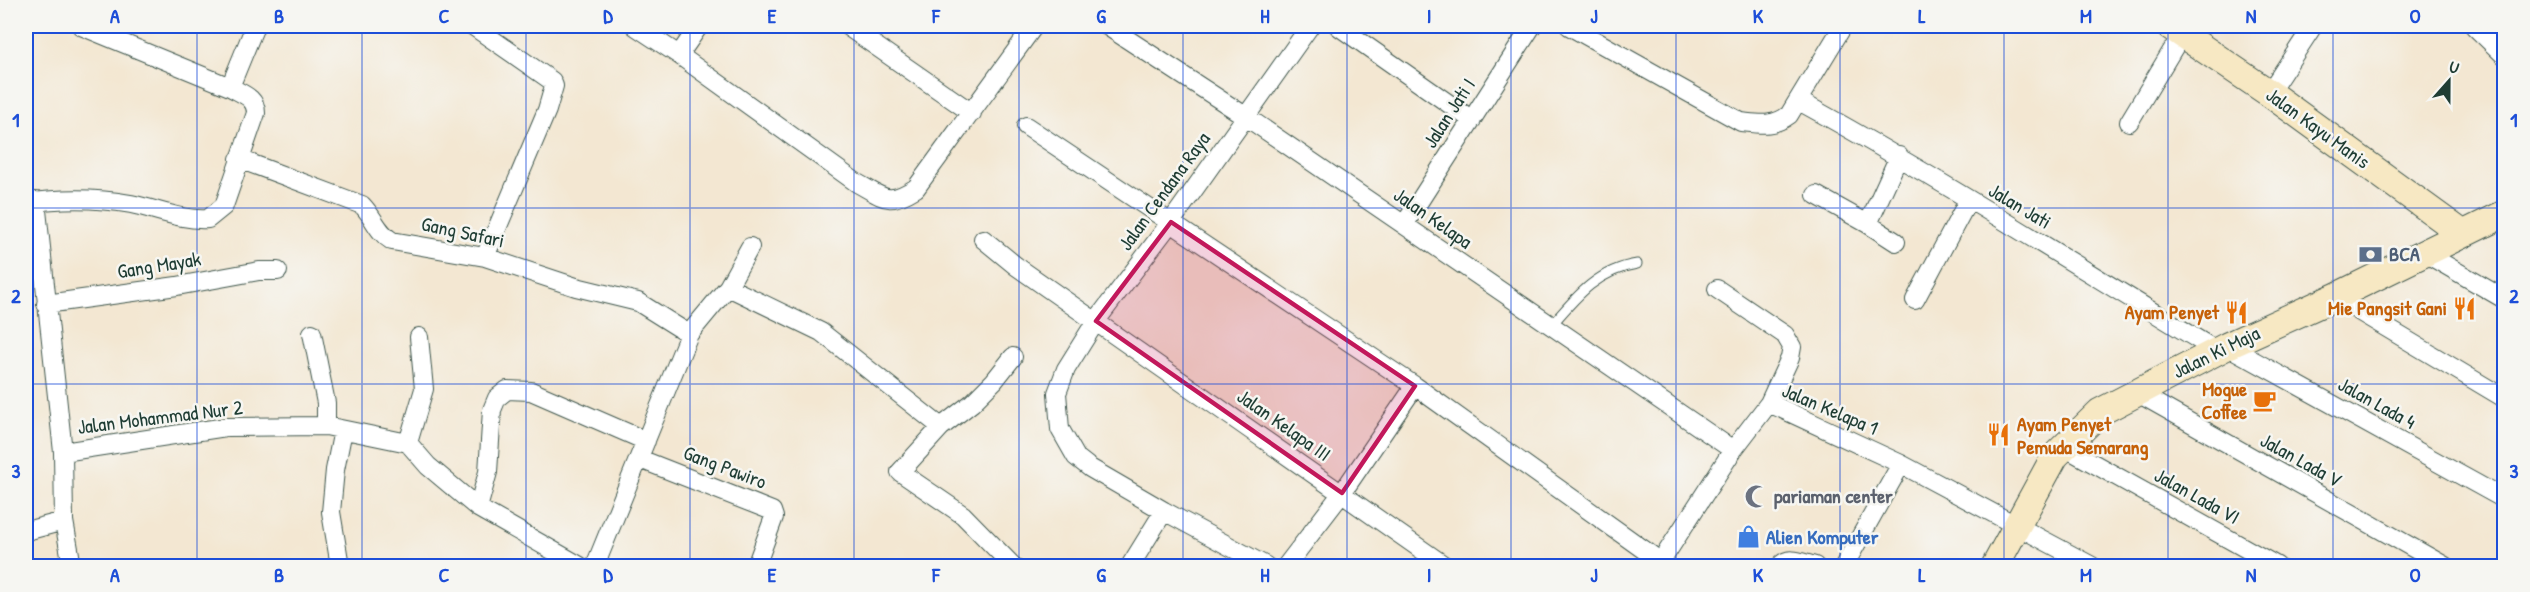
<svg xmlns="http://www.w3.org/2000/svg" width="2530" height="592" font-family="'Patrick Hand',sans-serif">
<rect width="100%" height="100%" fill="#f6f6f2"/>
<filter id="ink" filterUnits="userSpaceOnUse"><feTurbulence type="fractalNoise" baseFrequency=".0167" numOctaves="2"/><feDisplacementMap in="SourceGraphic" scale="12" xChannelSelector="R" yChannelSelector="G"/><feConvolveMatrix kernelMatrix="1 2 1 2 8 2 1 2 1" color-interpolation-filters="sRGB"/></filter>
<filter id="wash" filterUnits="userSpaceOnUse"><feTurbulence type="fractalNoise" baseFrequency=".008" numOctaves="4" result="noise"/><feDisplacementMap in="SourceGraphic" scale="24" xChannelSelector="R" yChannelSelector="G"/><feGaussianBlur stdDeviation="1.35" result="paint"/><feColorMatrix in="noise" values="0 0 0 0 0 0 0 0 0 0 0 0 0 0 0 0 0 1.4 0 .05"/><feComposite in="paint" operator="in"/></filter>
<g filter="url(#wash)">
<rect width="100%" height="100%" fill="#f3e7d2"/>
</g>
<g filter="url(#ink)">
<g fill="none" stroke-linecap="round" stroke-linejoin="round">
<defs>
<path id="lane" d="M1550 327C1575 298 1597 270 1637 264"/>
<path id="street" d="M473 26 552 81 554 86 547 110 485 257
M635 26 679 55 857 183C885 198 887 206 916 188L1034 26
M847 26 972 113
M1107 26 1245 116 1733 450
M1338 26 1472 120
M1569 26 1741 122C1760 124 1773 127 1789 115L1843 26
M2474 26 2504 55
M679 55 699 26
M230 87 255 26
M2269 93 2313 26
M1799 101C1941 179 2078 267 2217 351
M2129 122 2182 34
M1026 126 1415 386 1661 562
M239 159 362 205C374 217 377 232 392 241L485 257 576 287 638 302 689 334
M1816 195 1868 224
M36 201 63 452 64 521 72 566
M26 203C60 198 97 198 131 204 156 209 183 221 208 219L224 206 256 113C256 97 242 94 230 87L81 26
M1404 225 1532 26
M983 239 1016 266 1445 566
M1896 242 1868 224 1899 156
M2425 253 2504 299
M728 287 750 247
M1717 289 1785 335 1792 347 1790 358 1769 403
M2335 297 2504 398
M1915 300 1968 201
M46 304 177 286 259 271H278
M312 333 326 403V426
M2227 346 2504 499
M2136 392 2445 566
M408 443 424 389 419 337
M2064 447 2277 566
M63 452 226 427 326 426 408 443 428 466 478 508 580 566
M640 459 772 511 774 517 756 566
M478 508 488 472 492 410 497 398 507 390 531 391 646 441
M26 531 64 521
M340 566 331 512 335 470 343 430
M595 566 689 334 728 287 821 332 941 427
M1013 566 963 515 900 472 941 427 972 403 994 381 1013 357
M1130 566 1164 511
M1266 566 1164 511 1090 468 1076 457 1060 429 1057 393 1066 369 1096 321 1171 222 1310 26
M1286 566 1342 493 1415 386
M1658 566 1733 450 1769 403 1901 464 2092 566
M1780 566C1789 555 1803 563 1815 566
M1844 566 1901 464"/>
<path id="secondary" d="M2170 26 2269 93 2463 234
M1995 566 2055 456 2100 412 2227 346 2335 297 2504 214"/>
</defs>
<use href="#lane" stroke="#3f564c" stroke-width="11"/>
<use href="#street" stroke="#3f564c" stroke-width="20"/>
<use href="#secondary" stroke="#3f564c" stroke-width="29"/>
<use href="#lane" stroke="#fff" stroke-width="9"/>
<use href="#street" stroke="#fff" stroke-width="18"/>
<use href="#secondary" stroke="#f7e8c3" stroke-width="27"/>
</g>
</g>
<path fill="#c2185b" fill-opacity="0.2" stroke="#c2185b" stroke-width="4.5" stroke-linejoin="round" d="M1171 222 1415 386 1342 493 1096 321Z"/>
<path fill="none" stroke="#1d4ed8" stroke-width="1.5" stroke-opacity="0.55" d="M197 26V566M362 26V566M526 26V566M690 26V566M854 26V566M1019 26V566M1183 26V566M1347 26V566M1511 26V566M1676 26V566M1840 26V566M2004 26V566M2168 26V566M2333 26V566M26 208H2504M26 384H2504"/>
<defs>
<symbol id="bank-bare" viewBox="-9 -9 18 18"><path d="M-6-4H6V4H-6ZM0-2.3a2.3 2.3 0 1 0 0 4.6a2.3 2.3 0 1 0 0-4.6Z" fill="#5c6f8a" stroke="#f6f6f2" stroke-width="2.5" paint-order="stroke"/></symbol>
<symbol id="restaurant-bare" viewBox="-9 -9 18 18"><path d="M-5-6h1v4h1v-4h1v4h1v-4h1v5L-1.5 .5V6h-2V.5L-5-1ZM5-6V6H3V1.5H1.5Q1.5-4 5-6Z" fill="#e8710a" stroke="#f6f6f2" stroke-width="2.5" paint-order="stroke"/></symbol>
<symbol id="cafe-bare" viewBox="-9 -9 18 18"><path d="M-5.5-4.5H6V0H3Q3 3.5 0 3.5H-2.5Q-5.5 3.5-5.5 0ZM3-3.2v2h1.7v-2ZM-6 4.5H4V6H-6Z" fill="#e8710a" stroke="#f6f6f2" stroke-width="2.5" paint-order="stroke"/></symbol>
<symbol id="mosque-bare" viewBox="-9 -9 18 18"><path d="M3.5-4.9A6 6 0 1 0 3.5 4.9A5 5 0 1 1 3.5-4.9Z" fill="#6b7280" stroke="#f6f6f2" stroke-width="2.5" paint-order="stroke"/></symbol>
<symbol id="shop-bare" viewBox="-9 -9 18 18"><path d="M-5-2.5h2.3a2.7 3.5 0 0 1 5.4 0H5L5.5 6h-11ZM-1.5-2.5h3a1.5 2.3 0 0 0-3 0Z" fill="#3f7fe0" stroke="#f6f6f2" stroke-width="2.5" paint-order="stroke"/></symbol>
</defs>
<g fill-rule="evenodd">
<use href="#bank-bare" x="2354" y="238" width="33" height="33"/>
<use href="#restaurant-bare" x="2448" y="292" width="33" height="33"/>
<use href="#restaurant-bare" x="2220" y="296" width="33" height="33"/>
<use href="#cafe-bare" x="2248" y="384" width="33" height="33"/>
<use href="#restaurant-bare" x="1982" y="418" width="33" height="33"/>
<use href="#mosque-bare" x="1740" y="480" width="33" height="33"/>
<use href="#shop-bare" x="1732" y="520" width="33" height="33"/>
</g>
<g text-anchor="middle" stroke-width="5" stroke-linejoin="round" paint-order="stroke">
<g font-size="20" fill="#1f3d34" stroke="#f6f6f2">
<text transform="translate(1449 113) rotate(-57)" y="7">Jalan Jati I</text>
<text transform="translate(2318 128) rotate(36)" y="7">Jalan Kayu Manis</text>
<text transform="translate(1164 191) rotate(-54)" y="7">Jalan Cendana Raya</text>
<text transform="translate(2020 206) rotate(31)" y="7">Jalan Jati</text>
<text transform="translate(1433 218) rotate(35)" y="7">Jalan Kelapa</text>
<text transform="translate(463 232) rotate(12)" y="7">Gang Safari</text>
<text transform="translate(159 265) rotate(-9)" y="7">Gang Mayak</text>
<text transform="translate(2216 352) rotate(-26)" y="7">Jalan Ki Maja</text>
<text transform="translate(2377 403) rotate(29)" y="7">Jalan Lada 4</text>
<text transform="translate(1830 409) rotate(23)" y="7">Jalan Kelapa 1</text>
<text transform="translate(160 417) rotate(-7)" y="7">Jalan Mohammad Nur 2</text>
<text transform="translate(1284 425) rotate(35)" y="7">Jalan Kelapa III</text>
<text transform="translate(2301 460) rotate(29)" y="7">Jalan Lada V</text>
<text transform="translate(725 467) rotate(21)" y="7">Gang Pawiro</text>
<text transform="translate(2197 496) rotate(29)" y="7">Jalan Lada VI</text>
</g>
<g font-size="20" font-weight="bold" fill="#4e5e75" stroke="#f6f6f2" text-anchor="start">
<text x="2389" y="261">BCA</text>
</g>
<g font-size="20" font-weight="bold" fill="#c56008" stroke="#f6f6f2" text-anchor="end">
<text x="2447" y="315">Mie Pangsit Gani</text>
<text x="2219" y="319">Ayam Penyet</text>
<text x="2247" y="396">Mogue<tspan x="2247" dy="23">Coffee</tspan></text>
<text x="2017" y="431" text-anchor="start">Ayam Penyet<tspan x="2017" dy="23">Pemuda Semarang</tspan></text>
</g>
<g font-size="20" font-weight="bold" fill="#5b616d" stroke="#f6f6f2" text-anchor="start">
<text x="1774" y="503">pariaman center</text>
</g>
<g font-size="20" font-weight="bold" fill="#366cbe" stroke="#f6f6f2" text-anchor="start">
<text x="1766" y="544">Alien Komputer</text>
</g>
</g>
<rect width="2530" height="592" fill="none" stroke="#f6f6f2" stroke-width="66"/>
<g transform="translate(2449 81) rotate(21)" stroke="#f6f6f2" stroke-width="4.5" paint-order="stroke">
<path d="M0-4.5L10 22L0 15L-10 22Z" fill="#1f3d34"/>
<text y="-9" font-size="16" font-weight="bold" text-anchor="middle" fill="#1f3d34">U</text>
</g>
<rect x="33" y="33" width="2464" height="526" fill="none" stroke="#1d4ed8" stroke-width="2"/>
<g font-size="20" text-anchor="middle" font-weight="bold" fill="#1d4ed8">
<text x="115" y="23">A</text>
<text x="279" y="23">B</text>
<text x="444" y="23">C</text>
<text x="608" y="23">D</text>
<text x="772" y="23">E</text>
<text x="936" y="23">F</text>
<text x="1101" y="23">G</text>
<text x="1265" y="23">H</text>
<text x="1429" y="23">I</text>
<text x="1594" y="23">J</text>
<text x="1758" y="23">K</text>
<text x="1922" y="23">L</text>
<text x="2086" y="23">M</text>
<text x="2251" y="23">N</text>
<text x="2415" y="23">O</text>
<text x="16" y="127">1</text>
<text x="2514" y="127">1</text>
<text x="16" y="303">2</text>
<text x="2514" y="303">2</text>
<text x="16" y="478">3</text>
<text x="2514" y="478">3</text>
<text x="115" y="582">A</text>
<text x="279" y="582">B</text>
<text x="444" y="582">C</text>
<text x="608" y="582">D</text>
<text x="772" y="582">E</text>
<text x="936" y="582">F</text>
<text x="1101" y="582">G</text>
<text x="1265" y="582">H</text>
<text x="1429" y="582">I</text>
<text x="1594" y="582">J</text>
<text x="1758" y="582">K</text>
<text x="1922" y="582">L</text>
<text x="2086" y="582">M</text>
<text x="2251" y="582">N</text>
<text x="2415" y="582">O</text>
</g>
</svg>
